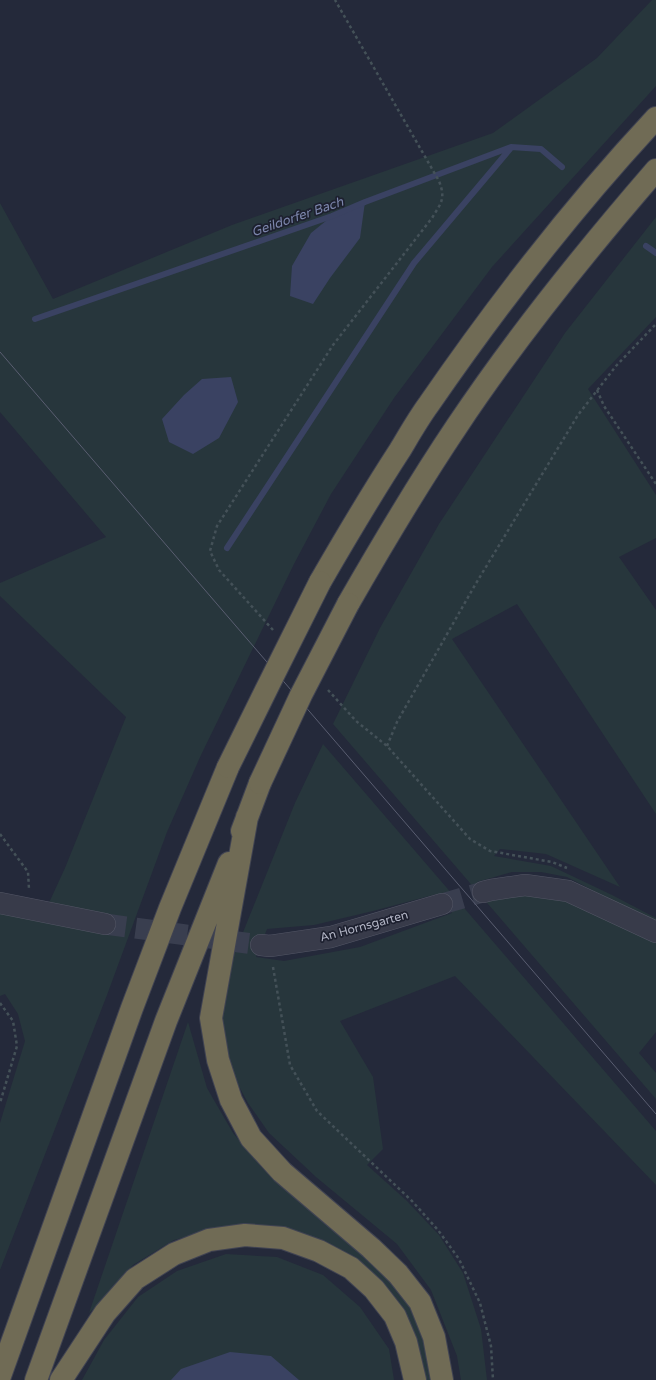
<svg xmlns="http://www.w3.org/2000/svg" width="656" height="1380" font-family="'Varela Round',sans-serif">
<rect width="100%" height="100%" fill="#24293a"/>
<path fill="#27363c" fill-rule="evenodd" d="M652 0H656V86L492 267 394 398 331 494 294 564 201 755 167 832 107 995 0 1270V1123L25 1041 18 1014 5 994 0 996V910L42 918 65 868 126 717 0 596V583L106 537 0 412V203L53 299 232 225 493 133 597 58Z
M656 217V317L588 389 656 495V538L619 557 656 610V814L517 604 452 639 620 887 546 854 500 849 494 856 551 866 612 895 656 918V923L567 877 541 872H512L477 882 488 894 547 890 656 938V1032L639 1053 656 1073V1099L333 724 380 628 439 524 565 333Z
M323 744 656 1131V1185L455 976 340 1021 373 1077 383 1149 367 1165 407 1201 439 1235 463 1273 481 1329 487 1380H461L457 1356 431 1290 397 1244 316 1177 269 1133 248 1103 234 1077 224 1046 221 987 295 803ZM437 894 452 913 360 947 284 961 256 957 267 929 314 925 373 911Z
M188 1022 207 1088 233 1133 264 1170 384 1271 409 1304 424 1335 433 1380H424L375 1279 228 1226 174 1240 133 1265 104 1299 89 1313Z
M226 1254 277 1257 323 1275 360 1307 389 1349 394 1380H82L104 1340 138 1297 177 1271Z"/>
<path fill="#3a4262" d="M365 202 360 238 330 278 313 304 290 296 292 266 311 233 332 216Z
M231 377 238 402 219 438 193 454 169 442 162 419 184 395 202 379Z
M230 1352 271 1356 299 1380H171L181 1369Z"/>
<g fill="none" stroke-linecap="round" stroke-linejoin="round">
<path stroke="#3a4262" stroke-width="6" d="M646 246 656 253
M35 319 332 216 365 202 511 147 541 149 562 167
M227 548 414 263 510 149"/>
<path stroke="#393e4f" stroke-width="21" stroke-dasharray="21 10" stroke-linecap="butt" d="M442 904 483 892
M105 924 261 945"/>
<defs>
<path id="minor" d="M483 892 491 890 525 885 568 891 656 932
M0 903 105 924
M261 945 270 946 331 937 442 904"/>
<path id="motorway" d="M320 582C346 537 372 493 400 450 409 435 418 419 429 404 498 304 573 207 656 118
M348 604C383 543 418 484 457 426 517 336 585 252 656 170
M247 817 211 1018 218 1060 231 1100 251 1138 282 1172 371 1248 398 1274 420 1302 434 1337 442 1380
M242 831 260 783
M0 1376 132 1008 170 908 228 767
M36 1380 166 1021 229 863
M61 1380 105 1313 135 1279 174 1254 209 1240 245 1235 283 1238 319 1251 351 1268 374 1289 395 1316 406 1342 415 1380"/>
</defs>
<use href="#minor" stroke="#535665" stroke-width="22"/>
<use href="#motorway" stroke="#404352" stroke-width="24"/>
<path stroke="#445158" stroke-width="2.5" stroke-dasharray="3 3" stroke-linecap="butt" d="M597 390 604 406 656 484
M273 630 219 570 210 551 217 526 333 345 432 218C441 203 446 199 439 181L335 0
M328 690 356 721 387 746 470 839 490 851 552 862 567 868
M387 746 397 722 475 585 578 415 616 366 656 324
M0 834 28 872 29 889
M273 967 290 1065 317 1111 412 1201 438 1230 459 1259 480 1303 491 1346 493 1380
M0 1003 13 1021 17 1046 0 1103"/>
<use href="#minor" stroke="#383b4a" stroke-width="21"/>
<use href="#motorway" stroke="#706b55" stroke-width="22"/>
<path stroke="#5a5e71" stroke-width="1" d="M0 352 656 1114"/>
<defs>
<path id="motorway-bridge" d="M228 767 271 680 320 582
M260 783 301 695 348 604"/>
</defs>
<use href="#motorway-bridge" stroke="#404352" stroke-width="24" stroke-linecap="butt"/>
<use href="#motorway-bridge" stroke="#706b55" stroke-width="22"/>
</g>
<g text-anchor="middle" stroke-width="3.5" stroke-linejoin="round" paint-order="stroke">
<g font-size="12" fill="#b3b6c6" stroke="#1d202f">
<text transform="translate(364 926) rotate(-15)" y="4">An Hornsgarten</text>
</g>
<g font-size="13" font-style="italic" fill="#7c86ac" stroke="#1d202f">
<text transform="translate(297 216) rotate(-19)" y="5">Geildorfer Bach</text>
</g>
</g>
</svg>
